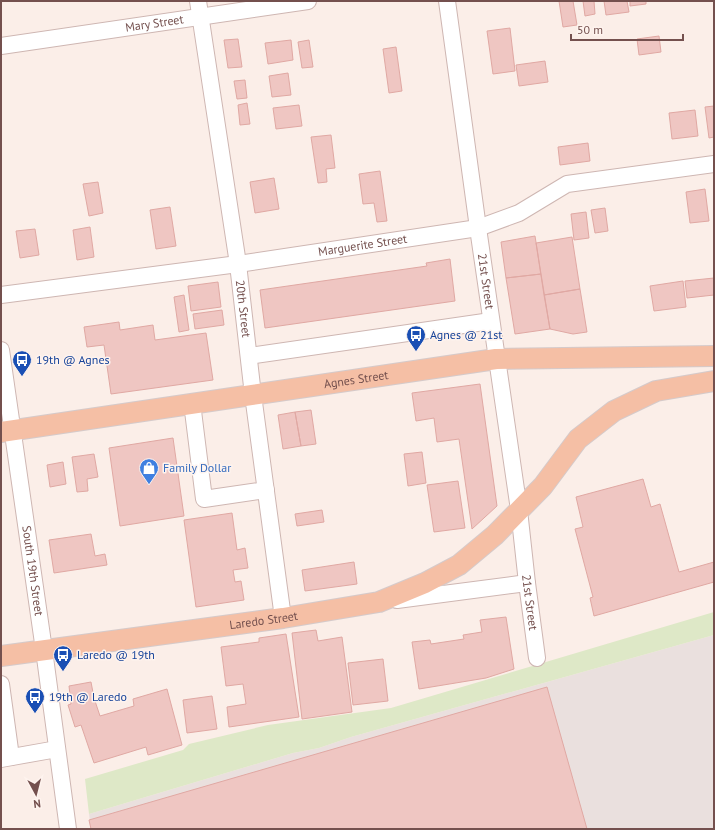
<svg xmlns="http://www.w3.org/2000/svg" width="715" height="830" font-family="'PT Sans',sans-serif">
<rect width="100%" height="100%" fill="#fbeee8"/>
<path fill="#eae0de" d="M714 635V829H91L89 814 293 753 319 748 351 737Z"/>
<path fill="#dee8c7" d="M714 612V635L351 737 319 748 293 753 89 814 85 779 183 750 189 744 268 725 391 708Z"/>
<path fill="#efc6c2" stroke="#e0a8a3" d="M559 1H573L577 25 563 27Z
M583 1H594L595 14 585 16Z
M604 1H627L629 12 606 15Z
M630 1H646V4L630 6Z
M510 28 515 71 493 74 487 31Z
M659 36 661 52 639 55 637 39Z
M238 39 242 67 228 68 224 40Z
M291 40 293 60 268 64 265 43Z
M309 40 313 67 302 68 298 42Z
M396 47 402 91 389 93 383 49Z
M545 61 548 82 519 86 516 65Z
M288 73 291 95 272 97 269 76Z
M245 80 247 98 237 99 234 81Z
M247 103 250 124 240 125 238 105Z
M299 105 302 126 276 129 273 108Z
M714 106V137L709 138 705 107Z
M695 110 698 136 672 139 669 113Z
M331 135 335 168 326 169 327 182 318 183 311 137Z
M588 143 590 161 560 165 558 147Z
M380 171 387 221 377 222 374 203 363 204 359 174Z
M274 178 279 209 255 213 250 182Z
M98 182 103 213 89 216 83 184Z
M705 189 709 221 690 223 686 192Z
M170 207 176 246 156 249 150 210Z
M605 208 608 231 595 233 591 210Z
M586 212 589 238 574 240 571 214Z
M90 227 94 257 77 260 73 230Z
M35 229 39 255 20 258 16 231Z
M535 236 541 274 506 278 501 242Z
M572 237 580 289 544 295 536 243Z
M450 259 455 301 265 328 260 290 427 266 426 263Z
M541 274 550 329 515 334 506 278Z
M714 278V295L687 298 685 281Z
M683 281 686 307 654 311 650 286Z
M218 282 221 307 191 311 188 286Z
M580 289 587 332 573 334 550 329 544 295Z
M184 295 189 330 179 332 174 297Z
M222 310 224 325 195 329 193 314Z
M119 322 120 330 153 325 155 340 206 333 213 380 111 394 104 345 87 347 84 327Z
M480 384 497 506 472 529 459 439 437 442 434 418 416 421 412 393Z
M311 410 316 444 301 446 295 412Z
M295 412 301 446 283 449 278 415Z
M173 438 184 516 120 526 109 448Z
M422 452 426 483 408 486 404 454Z
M94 454 98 477 87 479 88 491 77 492 72 457Z
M63 462 66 484 50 487 47 465Z
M643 479 651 507 660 504 679 572 714 562V582L594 616 590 598 593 597 575 529 583 527 576 497Z
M458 481 465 528 434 532 427 485Z
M322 510 324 522 297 526 295 514Z
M232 513 237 550 245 548 248 568 233 570 235 582 241 581 244 600 196 607 184 520Z
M91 534 95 556 105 554 107 565 54 573 49 540Z
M354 562 357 584 305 591 302 570Z
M506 617 514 669 486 678 419 689 412 642 430 640 431 644 464 639 463 635 482 632 480 620Z
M316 630 318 641 342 637 352 712 302 719 292 633Z
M286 634 299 717 229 727 227 707 246 704 243 684 226 686 221 647 259 642V638Z
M383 659 388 701 353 705 348 663Z
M91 682 94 698 100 716 134 706 133 699 167 689 182 745 148 755 146 747 94 763 81 725 75 727 68 705 71 704 69 686Z
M547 687 587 829H91L89 820Z
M212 696 217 729 187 733 183 700Z"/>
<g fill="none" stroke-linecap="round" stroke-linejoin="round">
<defs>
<g id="minor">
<path id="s1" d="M198 1 238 264 253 395 283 618"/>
<path id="s2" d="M447 1 478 228 519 510 527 583 537 658"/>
<path id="s3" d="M1 46 308 1"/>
<path id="s4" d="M1 295 238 264 478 228 519 213 567 184 714 164"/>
<path id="s5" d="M1 350 44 650 68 829"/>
<path d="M249 356 491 321"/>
<path d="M192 403 204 499 266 490"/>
<path d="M397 600 527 583"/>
<path d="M1 684 11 757"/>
<path d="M1 759 57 749"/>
</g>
<g id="major">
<path id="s6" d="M1 432 496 359 714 356"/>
<path id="s7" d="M1 656 283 618 379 602 425 583 459 565 495 535 543 486 578 439 614 411 656 391 714 381"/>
</g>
</defs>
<use href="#minor" stroke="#ceb6b2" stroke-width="18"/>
<use href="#major" stroke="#d5caca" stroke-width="22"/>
<use href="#minor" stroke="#fff" stroke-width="16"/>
<use href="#major" stroke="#f5bfa5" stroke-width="20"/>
</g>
<defs>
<symbol id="bus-pin" viewBox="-11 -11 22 30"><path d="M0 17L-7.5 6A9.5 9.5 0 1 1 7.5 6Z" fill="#1a4fb4" stroke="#fef3ee"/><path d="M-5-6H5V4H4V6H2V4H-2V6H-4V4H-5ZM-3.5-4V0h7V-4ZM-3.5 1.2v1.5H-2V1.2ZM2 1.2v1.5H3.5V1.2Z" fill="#fff"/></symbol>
<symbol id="shop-pin" viewBox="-11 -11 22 30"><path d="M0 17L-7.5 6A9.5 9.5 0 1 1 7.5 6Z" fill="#3f7fe0" stroke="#fef3ee"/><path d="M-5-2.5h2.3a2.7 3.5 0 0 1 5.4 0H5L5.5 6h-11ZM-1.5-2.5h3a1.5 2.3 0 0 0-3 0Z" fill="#fff"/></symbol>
</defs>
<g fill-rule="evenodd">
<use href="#bus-pin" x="405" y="324" width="22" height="30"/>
<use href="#bus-pin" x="11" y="349" width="22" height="30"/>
<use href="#shop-pin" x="138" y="457" width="22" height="30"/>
<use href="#bus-pin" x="52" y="644" width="22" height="30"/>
<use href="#bus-pin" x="24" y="686" width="22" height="30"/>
</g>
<g text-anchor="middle" stroke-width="3" stroke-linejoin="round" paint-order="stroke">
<g font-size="12" fill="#74504e" stroke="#fef3ee">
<text dy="4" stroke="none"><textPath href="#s3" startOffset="155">Mary Street</textPath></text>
<text dy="4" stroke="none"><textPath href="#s4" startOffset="365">Marguerite Street</textPath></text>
<text dy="4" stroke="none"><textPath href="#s2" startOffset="283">21st Street</textPath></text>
<text dy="4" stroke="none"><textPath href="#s1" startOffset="311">20th Street</textPath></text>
<text dy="4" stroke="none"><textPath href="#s6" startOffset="359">Agnes Street</textPath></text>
<text dy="4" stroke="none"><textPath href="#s5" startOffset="223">South 19th Street</textPath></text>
<text dy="4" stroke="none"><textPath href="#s2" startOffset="607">21st Street</textPath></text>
<text dy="4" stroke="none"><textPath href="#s7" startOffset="265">Laredo Street</textPath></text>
</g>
<g font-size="12" fill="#164399" stroke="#fef3ee" text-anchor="start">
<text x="430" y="339">Agnes @ 21st</text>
<text x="36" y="364">19th @ Agnes</text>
<text x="77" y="659">Laredo @ 19th</text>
<text x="49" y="701">19th @ Laredo</text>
</g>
<g font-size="12" fill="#366cbe" stroke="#fef3ee" text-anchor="start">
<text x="163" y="472">Family Dollar</text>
</g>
</g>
<rect width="715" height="830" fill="none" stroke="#74504e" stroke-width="4"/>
<g transform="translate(36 794) rotate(173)" stroke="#fef3ee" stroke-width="3" paint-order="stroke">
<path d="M0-3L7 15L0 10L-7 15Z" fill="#74504e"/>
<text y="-6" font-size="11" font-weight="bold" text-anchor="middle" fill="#74504e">N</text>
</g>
<path d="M571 34v6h112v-6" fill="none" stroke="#74504e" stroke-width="2"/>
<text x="577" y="34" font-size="12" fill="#74504e" stroke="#fef3ee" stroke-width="3" paint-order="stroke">50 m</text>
</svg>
